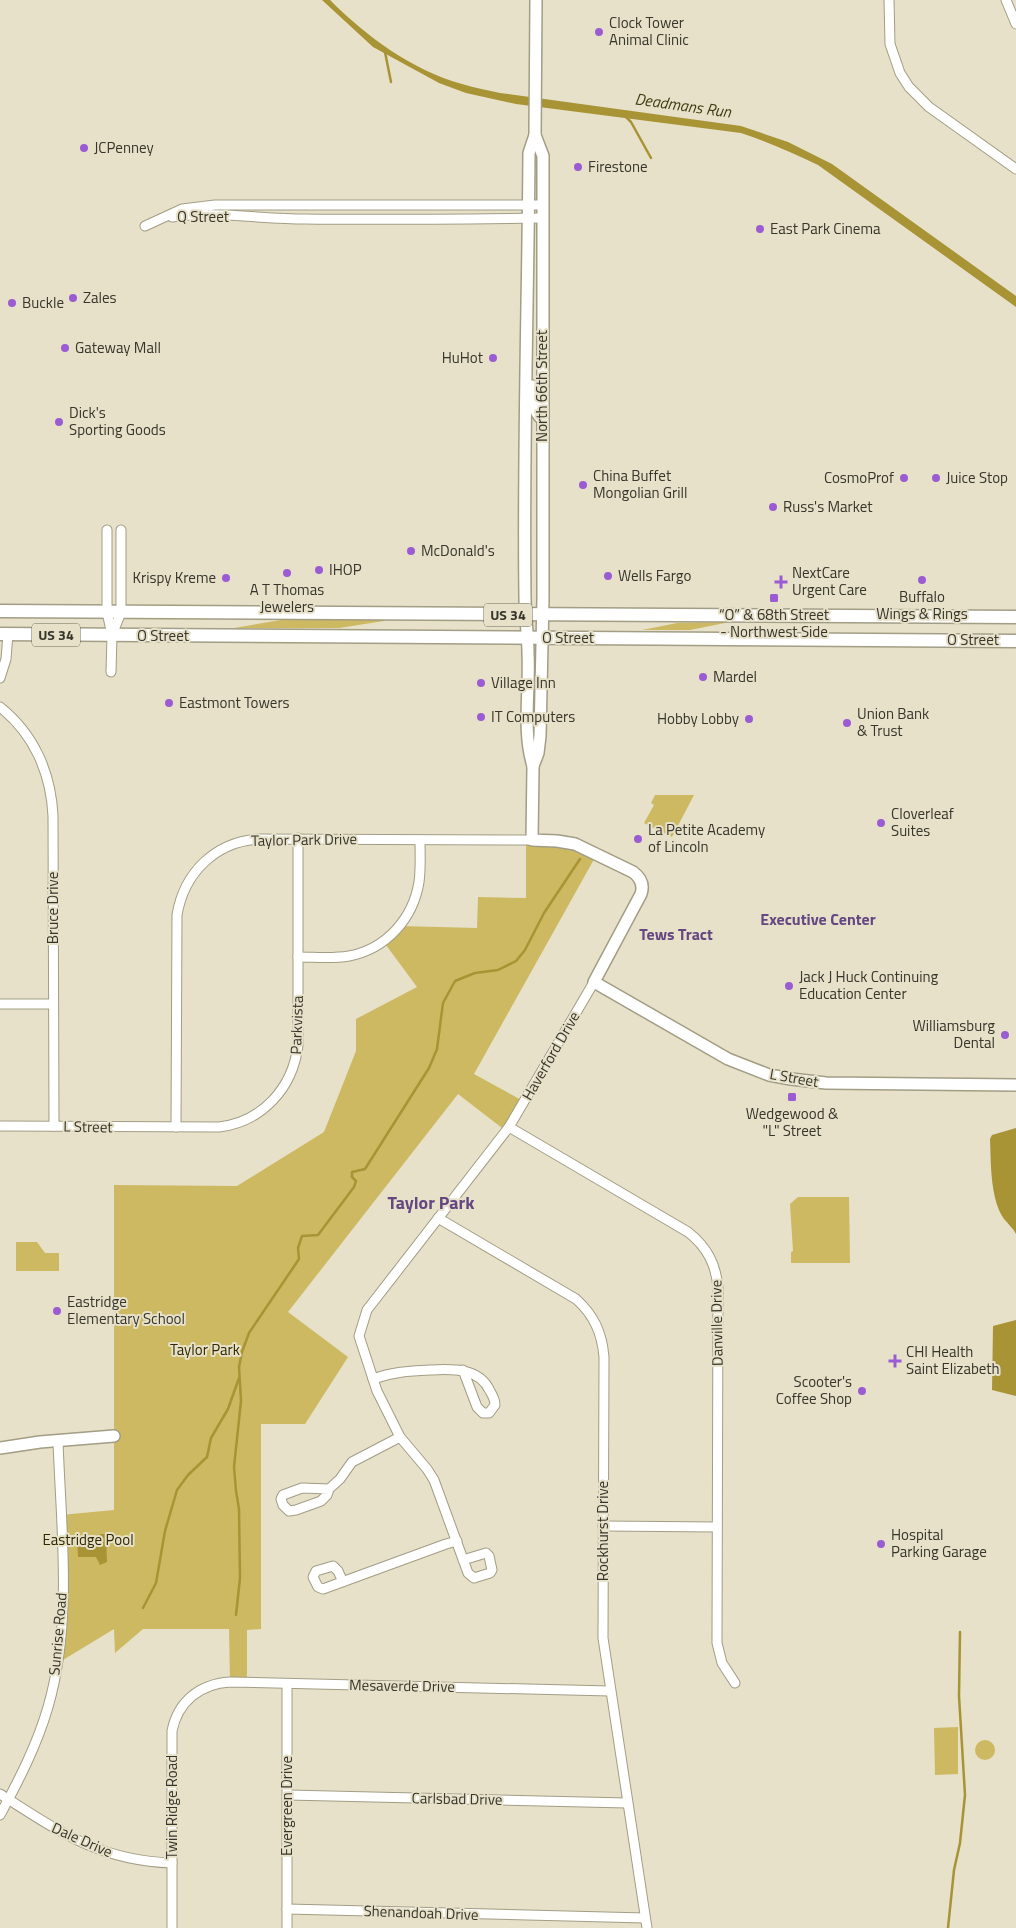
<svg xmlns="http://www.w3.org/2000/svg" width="1016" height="1928" font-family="'Titillium Web',sans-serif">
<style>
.green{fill:#cdb961}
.water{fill:#a89335}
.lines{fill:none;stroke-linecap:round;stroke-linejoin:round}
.stream{stroke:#a89335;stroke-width:2.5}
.street-casing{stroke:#a29d85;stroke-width:11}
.secondary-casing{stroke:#a29d85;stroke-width:14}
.primary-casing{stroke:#a29d85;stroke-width:15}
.street{stroke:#fff;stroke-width:9}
.secondary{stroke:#fff;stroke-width:11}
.primary{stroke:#fff;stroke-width:12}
.poi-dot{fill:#9b5bd2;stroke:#e6e1c8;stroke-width:2}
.labels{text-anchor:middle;stroke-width:4;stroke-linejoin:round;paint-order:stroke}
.shield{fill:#e6e1c8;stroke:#6c695b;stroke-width:1}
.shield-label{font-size:14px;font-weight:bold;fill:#37352c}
.poi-label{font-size:15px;fill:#37352c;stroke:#e6e1c8;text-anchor:start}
.street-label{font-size:15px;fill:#37352c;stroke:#e6e1c8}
.park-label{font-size:15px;fill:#312800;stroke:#e6e1c8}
.water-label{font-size:16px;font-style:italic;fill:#413911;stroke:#e6e1c8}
.neighbourhood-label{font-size:16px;font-weight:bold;fill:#654782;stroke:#e6e1c8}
.quarter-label{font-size:18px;font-weight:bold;fill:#654782;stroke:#e6e1c8}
</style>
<rect width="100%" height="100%" fill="#e6e1c8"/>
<g class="green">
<polygon points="281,620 384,620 384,621 339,628 234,628"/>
<polygon points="730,622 690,630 642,630 677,623"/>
<polygon points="655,795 694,795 672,837 644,823 654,805 651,803"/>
<polygon points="526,840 597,854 474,1074 525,1102 506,1131 458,1094 288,1312 348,1357 305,1424 261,1424 261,1629 247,1630 247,1683 230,1682 229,1629 143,1629 115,1653 114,1629 58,1663 61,1515 114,1510 114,1185 237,1186 324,1132 356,1051 356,1019 417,987 383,941 399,926 477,928 478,897 526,898"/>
<polygon points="798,1197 849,1197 850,1263 791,1263 791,1252 793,1251 790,1204"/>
<polygon points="16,1242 37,1242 45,1253 59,1253 59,1271 16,1271"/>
<polygon points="958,1727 958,1774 935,1775 934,1728"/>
<circle cx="985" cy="1750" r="10"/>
</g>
<g class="water">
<path d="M322 0H330C367 37 412 70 462 84 475 88 488 90 500 93L741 126 788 142 832 164 1016 296V307L818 165C793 153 768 142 741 133L516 104 466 93 439 83 373 47Z"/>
<path d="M1016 1128V1234C1013 1228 1008 1224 1004 1219 990 1199 991 1162 990 1139L992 1135Z"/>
<polygon points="1016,1320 1016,1396 992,1390 993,1326"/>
<polygon points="101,1534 106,1534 107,1562 100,1565 96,1557 78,1557 77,1539 88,1539"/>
</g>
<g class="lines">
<g class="stream">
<polyline points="385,52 391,82"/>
<polyline points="626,117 631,122 651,158"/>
<polyline points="143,1608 156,1583 165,1531 177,1490 188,1475 207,1457 211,1438 228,1409 239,1378"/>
<polyline points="236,1615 240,1578 239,1509 236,1491 234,1467 241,1401 239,1367 242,1352 249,1333 299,1259 298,1248 302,1236 318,1235 354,1187 356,1181 352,1177 352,1172 365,1169 429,1068 437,1049 443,1003 455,981 475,973 498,970 516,961 525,950 544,913 580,859"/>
<polyline points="948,1928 954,1870 960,1843 965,1795 959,1696 960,1632"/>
</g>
<defs>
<g id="street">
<polyline points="889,0 890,44 900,73 909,87 929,107 1016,169"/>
<polyline points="1006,0 1016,24"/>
<path d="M172 217C214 211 262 219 305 219 384 220 463 219 543 218"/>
<polyline points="145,226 182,209 215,205 543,205"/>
<polyline points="107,530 107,612 112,635 111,672"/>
<polyline points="112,635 121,612 121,530"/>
<polyline points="0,678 6,659 8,634"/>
<path d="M0 707C34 734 51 773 53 816L54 1126"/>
<path d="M298 957C315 957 332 959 349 956 386 949 413 919 419 882 421 868 420 854 420 840"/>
<polyline points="0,1004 53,1004"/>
<path d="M0 1126 219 1127C262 1122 293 1088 298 1045V838"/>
<path d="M176 1127 177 915C184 873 215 842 258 839L532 840"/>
<path d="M509 1127 688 1232C707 1247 716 1264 718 1288L717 1643 722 1663 735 1683"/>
<path d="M438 1218 576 1299C594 1315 602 1333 604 1357L603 1638 647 1928"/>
<path d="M373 1379C392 1372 409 1371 430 1370 452 1369 479 1367 490 1391 493 1396 495 1400 495 1405L489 1413H483L477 1407 463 1370"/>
<polyline points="329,1489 302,1488 283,1495 281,1499 283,1505 289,1511 296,1510 321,1501 327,1495 329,1489 340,1479 352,1462 400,1437"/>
<polyline points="603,1526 717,1527"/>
<polyline points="463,1560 486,1553 489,1556 492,1570 490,1573 474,1578 468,1573 434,1480 427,1469 400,1437 377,1391 359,1336 367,1310 509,1127 594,982"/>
<polyline points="343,1582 338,1571 333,1566 316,1571 313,1577 318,1587 323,1589 446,1544 457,1541"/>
<polyline points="287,1684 287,1928"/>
<path d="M0 1794C58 1831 100 1861 172 1863"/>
<polyline points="288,1795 627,1803"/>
<path d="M0 1815C19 1780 37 1745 48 1707 73 1621 61 1529 58 1441"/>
<polyline points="287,1909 645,1918"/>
<path d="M172 1928V1731C178 1701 200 1684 230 1682L610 1691"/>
</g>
<g id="secondary">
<path d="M536 0 535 135 543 156V598L540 736 538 753 533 766 532 840 557 841 575 844 633 872C641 878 644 885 641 894L594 982 728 1059 769 1075 791 1079 826 1083 1016 1085"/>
<path d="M532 386C533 399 532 410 542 419"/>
<path d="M533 766C522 731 530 691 528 653 528 635 525 616 525 597 523 449 528 301 529 153L535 135"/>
<polyline points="0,1448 40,1442 114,1436"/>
</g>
<g id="primary">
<polyline points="0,611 1016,617"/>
<polyline points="0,634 1016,641"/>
</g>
</defs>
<use href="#street" class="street-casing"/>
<use href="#secondary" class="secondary-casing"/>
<use href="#primary" class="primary-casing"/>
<use href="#street" class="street"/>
<use href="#secondary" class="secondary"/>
<use href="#primary" class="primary"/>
</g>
<g class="poi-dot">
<circle cx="599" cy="32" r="5"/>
<circle cx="84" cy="148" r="5"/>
<circle cx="578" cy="167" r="5"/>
<circle cx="760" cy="229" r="5"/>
<circle cx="73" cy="298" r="5"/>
<circle cx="12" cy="303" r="5"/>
<circle cx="65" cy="348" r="5"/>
<circle cx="493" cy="358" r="5"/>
<circle cx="59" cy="422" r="5"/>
<circle cx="904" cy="478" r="5"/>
<circle cx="936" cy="478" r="5"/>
<circle cx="583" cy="485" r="5"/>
<circle cx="773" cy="507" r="5"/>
<circle cx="411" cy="551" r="5"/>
<circle cx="319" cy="570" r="5"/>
<circle cx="287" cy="573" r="5"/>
<circle cx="608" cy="576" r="5"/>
<circle cx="226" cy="578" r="5"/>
<circle cx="922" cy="580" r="5"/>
<path d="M778.5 574.5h5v5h5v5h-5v5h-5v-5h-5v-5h5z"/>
<rect x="769" y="593" width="10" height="10" rx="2.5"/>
<circle cx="703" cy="677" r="5"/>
<circle cx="481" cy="683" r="5"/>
<circle cx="169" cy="703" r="5"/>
<circle cx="481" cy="717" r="5"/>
<circle cx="749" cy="719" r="5"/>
<circle cx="847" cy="723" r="5"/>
<circle cx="881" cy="823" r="5"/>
<circle cx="638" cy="839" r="5"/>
<circle cx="789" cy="986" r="5"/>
<circle cx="1005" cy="1035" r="5"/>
<rect x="787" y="1092" width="10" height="10" rx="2.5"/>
<circle cx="57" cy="1311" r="5"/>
<path d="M892.5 1353.5h5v5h5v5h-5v5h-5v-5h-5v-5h5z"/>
<circle cx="862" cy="1391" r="5"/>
<circle cx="881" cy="1544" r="5"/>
</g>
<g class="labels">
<g class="shield">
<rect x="484" y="603.5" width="48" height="23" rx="4"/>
<rect x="32" y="623.5" width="48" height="23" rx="4"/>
</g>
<g class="shield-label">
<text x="508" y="620">US 34</text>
<text x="56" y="640">US 34</text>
</g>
<g class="poi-label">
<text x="609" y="28">Clock Tower<tspan x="609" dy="17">Animal Clinic</tspan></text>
<text x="94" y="153">JCPenney</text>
<text x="588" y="172">Firestone</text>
<text x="770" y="234">East Park Cinema</text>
<text x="83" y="303">Zales</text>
<text x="22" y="308">Buckle</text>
<text x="75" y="353">Gateway Mall</text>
<text x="483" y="363" text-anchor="end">HuHot</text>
<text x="69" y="418">Dick's<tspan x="69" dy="17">Sporting Goods</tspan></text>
<text x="593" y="481">China Buffet<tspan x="593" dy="17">Mongolian Grill</tspan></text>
<text x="894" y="483" text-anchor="end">CosmoProf</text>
<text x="946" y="483">Juice Stop</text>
<text x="783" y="512">Russ's Market</text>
<text x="421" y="556">McDonald's</text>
<text x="329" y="575">IHOP</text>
<text x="792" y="578">NextCare<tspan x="792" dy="17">Urgent Care</tspan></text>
<text x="618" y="581">Wells Fargo</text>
<text x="216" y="583" text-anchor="end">Krispy Kreme</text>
<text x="287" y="595" text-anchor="middle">A T Thomas<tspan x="287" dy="17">Jewelers</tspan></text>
<text x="922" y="602" text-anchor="middle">Buffalo<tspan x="922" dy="17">Wings &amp; Rings</tspan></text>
<text x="774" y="620" text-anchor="middle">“O” &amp; 68th Street<tspan x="774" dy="17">- Northwest Side</tspan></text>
<text x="713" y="682">Mardel</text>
<text x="491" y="688">Village Inn</text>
<text x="179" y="708">Eastmont Towers</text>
<text x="857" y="719">Union Bank<tspan x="857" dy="17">&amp; Trust</tspan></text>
<text x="491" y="722">IT Computers</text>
<text x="739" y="724" text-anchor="end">Hobby Lobby</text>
<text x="891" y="819">Cloverleaf<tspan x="891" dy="17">Suites</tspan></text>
<text x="648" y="835">La Petite Academy<tspan x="648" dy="17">of Lincoln</tspan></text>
<text x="799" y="982">Jack J Huck Continuing<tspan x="799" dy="17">Education Center</tspan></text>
<text x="995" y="1031" text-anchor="end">Williamsburg<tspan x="995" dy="17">Dental</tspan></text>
<text x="792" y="1119" text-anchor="middle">Wedgewood &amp;<tspan x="792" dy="17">"L" Street</tspan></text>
<text x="67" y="1307">Eastridge<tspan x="67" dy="17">Elementary School</tspan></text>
<text x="906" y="1357">CHI Health<tspan x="906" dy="17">Saint Elizabeth</tspan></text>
<text x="852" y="1387" text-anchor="end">Scooter's<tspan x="852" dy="17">Coffee Shop</tspan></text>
<text x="891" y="1540">Hospital<tspan x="891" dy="17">Parking Garage</tspan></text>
</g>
<g class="street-label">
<text x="203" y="222">Q Street</text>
<text transform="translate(542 386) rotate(-90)" y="5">North 66th Street</text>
<text x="163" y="641">O Street</text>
<text x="568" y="643">O Street</text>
<text x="973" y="645">O Street</text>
<text transform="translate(304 840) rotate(-1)" y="5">Taylor Park Drive</text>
<text transform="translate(53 908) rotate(-90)" y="5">Bruce Drive</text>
<text transform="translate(297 1025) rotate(-88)" y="5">Parkvista</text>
<text transform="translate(551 1056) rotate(-60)" y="5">Haverford Drive</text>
<text transform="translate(794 1078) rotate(10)" y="5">L Street</text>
<text transform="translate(88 1127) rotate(1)" y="5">L Street</text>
<text transform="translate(717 1323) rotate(-91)" y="5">Danville Drive</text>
<text transform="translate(603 1531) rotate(-90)" y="5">Rockhurst Drive</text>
<text transform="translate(58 1634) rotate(-85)" y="5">Sunrise Road</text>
<text transform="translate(402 1686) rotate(1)" y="5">Mesaverde Drive</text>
<text transform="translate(457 1799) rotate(1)" y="5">Carlsbad Drive</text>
<text transform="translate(287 1806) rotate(-90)" y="5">Evergreen Drive</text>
<text transform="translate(172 1807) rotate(-90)" y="5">Twin Ridge Road</text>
<text transform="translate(82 1840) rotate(24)" y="5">Dale Drive</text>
<text transform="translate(421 1913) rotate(2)" y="5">Shenandoah Drive</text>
</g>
<g class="park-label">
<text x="205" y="1355">Taylor Park</text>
<text x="88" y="1545">Eastridge Pool</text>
</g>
<g class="water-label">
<text transform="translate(683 105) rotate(8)" y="6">Deadmans Run</text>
</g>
<g class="neighbourhood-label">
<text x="818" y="925">Executive Center</text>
<text x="676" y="940">Tews Tract</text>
</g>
<g class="quarter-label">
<text x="431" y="1209">Taylor Park</text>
</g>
</g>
</svg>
